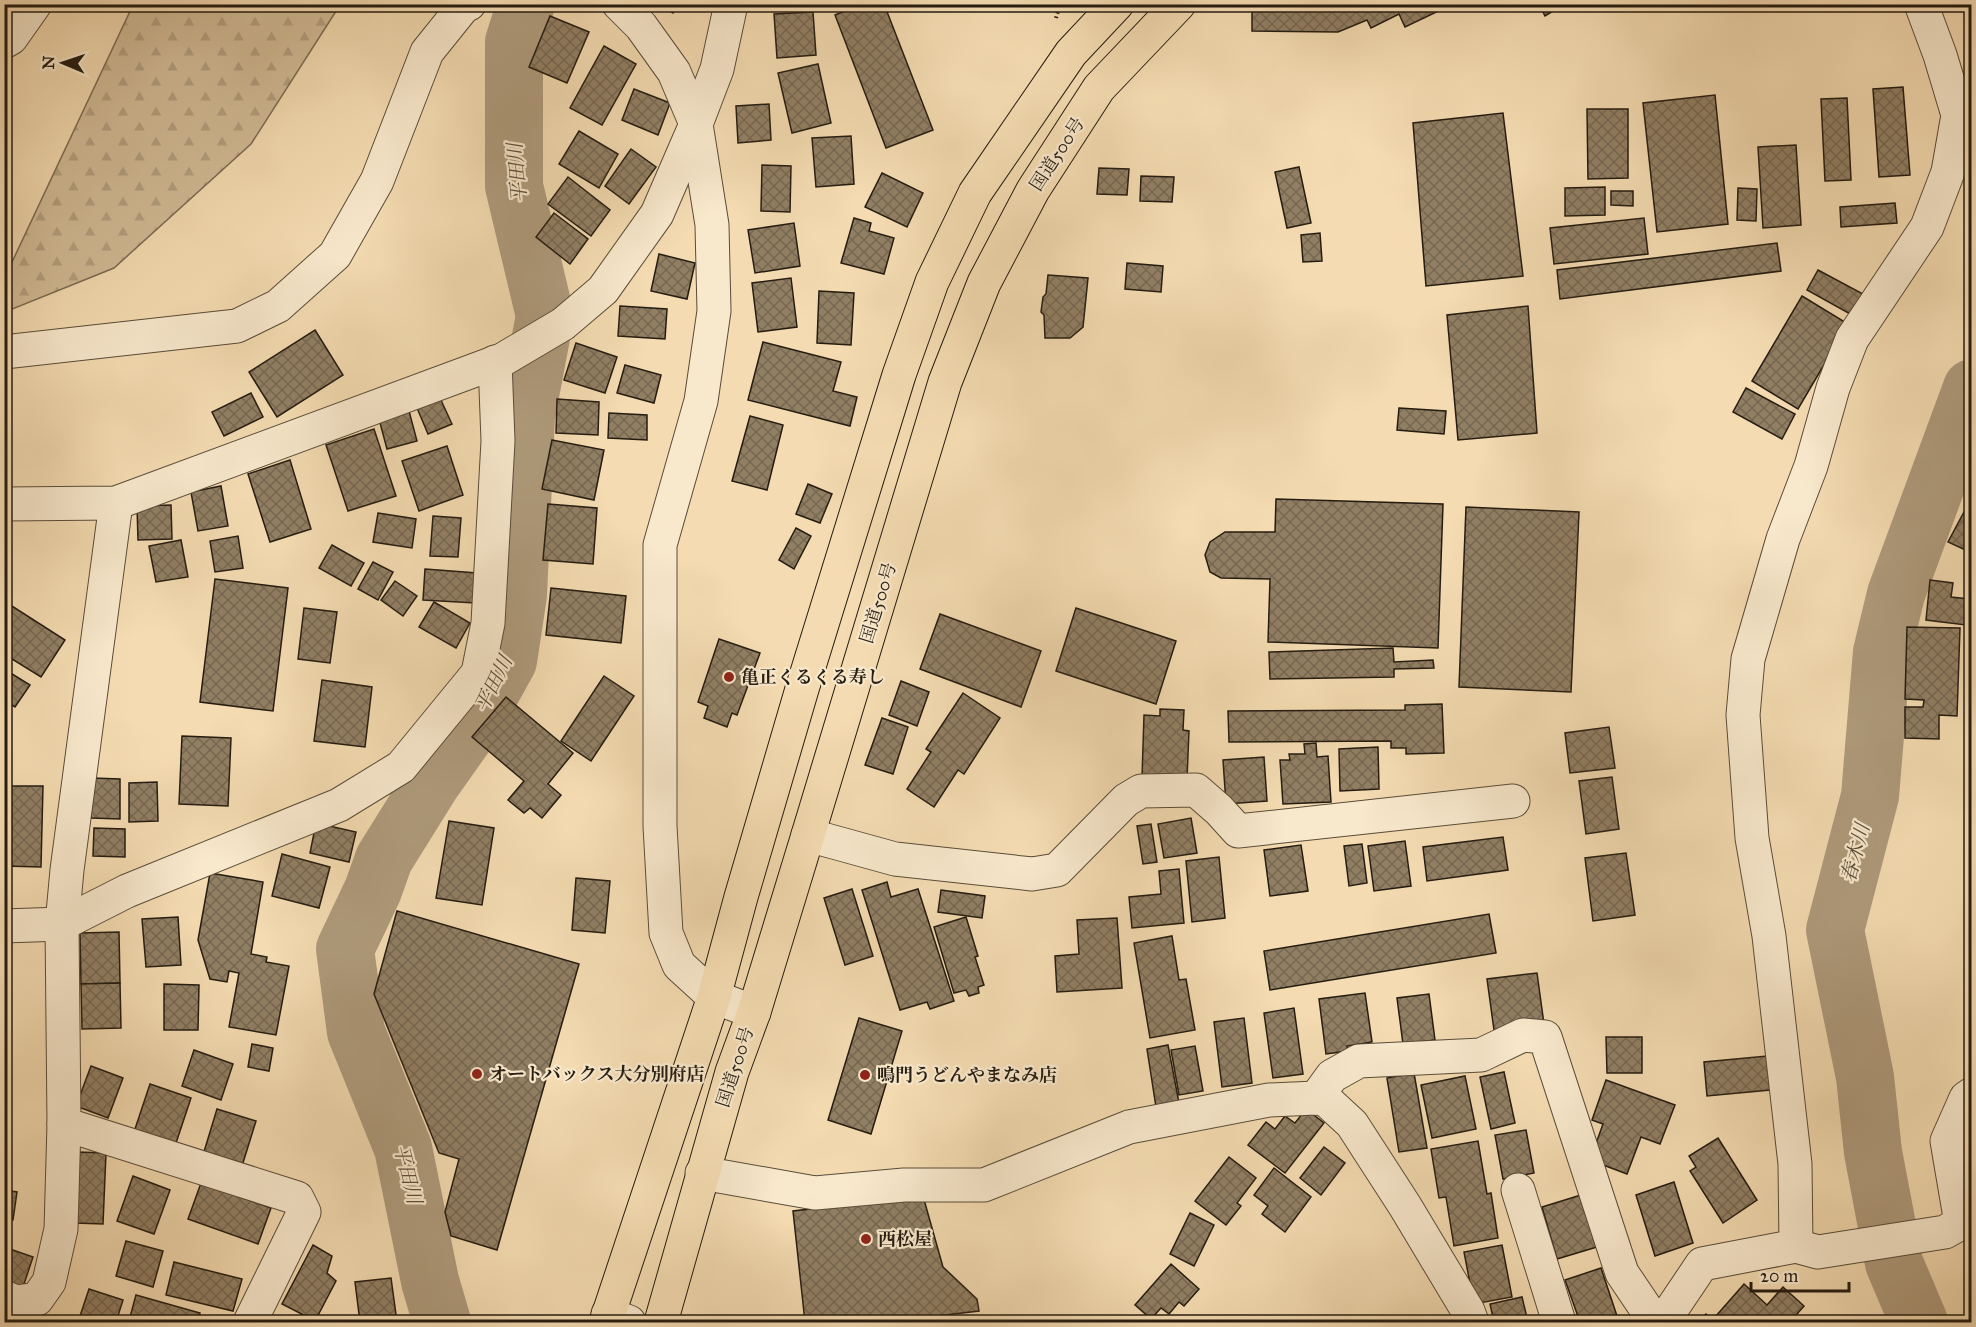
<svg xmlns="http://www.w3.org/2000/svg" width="1976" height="1327" font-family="'IM FELL Great Primer','Noto Serif JP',serif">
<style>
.forest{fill:url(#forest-firs);stroke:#7b6c54;stroke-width:1.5}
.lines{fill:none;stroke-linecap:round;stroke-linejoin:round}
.river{stroke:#ae9a7b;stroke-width:58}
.building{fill:url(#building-cross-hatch);stroke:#251c11;stroke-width:1.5}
.minor-casing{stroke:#594c39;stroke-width:35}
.highway-casing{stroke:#251c11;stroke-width:35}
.path{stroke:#251c11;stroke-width:4;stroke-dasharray:1.5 3;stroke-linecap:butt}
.minor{stroke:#f8e8cc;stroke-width:33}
.highway{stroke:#f4dbb1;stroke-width:33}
.poi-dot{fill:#8f2418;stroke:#f8e8cc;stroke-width:2}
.labels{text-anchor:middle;stroke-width:4.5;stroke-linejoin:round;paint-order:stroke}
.street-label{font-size:18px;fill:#251c11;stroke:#f8e8cc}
.poi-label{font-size:18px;font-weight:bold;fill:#251c11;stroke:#f8e8cc;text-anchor:start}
.water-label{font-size:20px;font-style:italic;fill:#5c4e3b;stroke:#f8e8cc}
</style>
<defs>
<pattern id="forest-firs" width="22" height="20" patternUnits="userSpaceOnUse" patternTransform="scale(1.5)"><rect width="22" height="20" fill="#d1bb96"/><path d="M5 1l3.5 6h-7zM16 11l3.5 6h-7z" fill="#b3a080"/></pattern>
<pattern id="building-cross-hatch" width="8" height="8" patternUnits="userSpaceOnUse" patternTransform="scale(1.5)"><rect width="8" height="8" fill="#917f64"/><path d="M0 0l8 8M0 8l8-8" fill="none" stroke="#766751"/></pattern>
</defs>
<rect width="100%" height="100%" fill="#f4dbb1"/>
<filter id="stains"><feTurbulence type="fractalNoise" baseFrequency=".00333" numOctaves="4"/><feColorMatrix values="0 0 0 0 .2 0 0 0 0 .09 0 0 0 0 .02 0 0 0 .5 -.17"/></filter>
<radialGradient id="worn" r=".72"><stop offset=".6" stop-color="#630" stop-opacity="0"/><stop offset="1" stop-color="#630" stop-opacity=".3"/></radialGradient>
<polygon class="forest" points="133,5 340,5 251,144 114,268 5,312 5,277"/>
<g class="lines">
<g class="river">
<polyline points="442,1322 430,1281 403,1148 356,1032 345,949 373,890 384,859 432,782 473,724 508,661 518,595 526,416 545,316 514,186 514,42 526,4"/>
<polyline points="1919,1322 1894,1263 1873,1152 1865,1077 1835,930 1870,796 1882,652 1896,594 1972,388"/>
</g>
</g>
<g class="building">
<polygon points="658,4 678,4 673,13"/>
<polygon points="862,4 884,4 933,130 886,148 835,15"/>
<polygon points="1255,4 1336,4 1340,10 1359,4 1453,4 1405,27 1399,14 1371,28 1367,20 1338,32 1252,31 1252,7"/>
<polygon points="1539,4 1565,4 1545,16"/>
<polygon points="813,12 816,55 777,58 774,14"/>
<polygon points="550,16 589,32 567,83 529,67"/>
<polygon points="604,46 636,64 602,125 570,108"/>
<polygon points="818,64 831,123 792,133 778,73"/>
<polygon points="1903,87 1910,175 1879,177 1873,89"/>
<polygon points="634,89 670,103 658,135 622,120"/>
<polygon points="1715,95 1728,224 1657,232 1643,103"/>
<polygon points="1847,98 1851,180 1825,181 1821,99"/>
<polygon points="769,104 771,140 738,143 736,106"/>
<polygon points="1587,109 1628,109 1628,178 1588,179"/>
<polygon points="1503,113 1523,276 1426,286 1413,123"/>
<polygon points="579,131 618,154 599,188 559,164"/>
<polygon points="851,136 854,184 816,187 812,138"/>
<polygon points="1796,145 1801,225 1763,228 1758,147"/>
<polygon points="631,149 656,167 629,204 605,186"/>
<polygon points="762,165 791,166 790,212 761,211"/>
<polygon points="1299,167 1311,223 1287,228 1275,172"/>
<polygon points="1099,168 1129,169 1127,195 1097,194"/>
<polygon points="882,173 923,193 907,227 865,207"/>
<polygon points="1141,176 1174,177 1172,202 1140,201"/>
<polygon points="568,177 610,210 591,236 548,204"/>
<polygon points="1605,187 1605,215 1565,216 1565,188"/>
<polygon points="1738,188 1757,189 1756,221 1737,220"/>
<polygon points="1611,191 1633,191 1633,206 1611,205"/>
<polygon points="1895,203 1897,223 1841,227 1840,207"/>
<polygon points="554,213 588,239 570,264 536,237"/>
<polygon points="854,218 871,223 869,231 894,238 884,274 841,263"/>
<polygon points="1644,218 1648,254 1554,264 1550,228"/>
<polygon points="794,223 800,266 755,273 748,230"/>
<polygon points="1320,233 1322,261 1303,262 1301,235"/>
<polygon points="1777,243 1781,271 1560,299 1557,270"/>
<polygon points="659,254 695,263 687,299 651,291"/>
<polygon points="1127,263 1163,266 1161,292 1125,289"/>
<polygon points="1818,270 1863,294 1852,315 1807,290"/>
<polygon points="1048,275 1088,278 1083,327 1070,338 1045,338 1044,315 1041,312 1043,297 1046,294"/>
<polygon points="791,278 797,327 758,332 752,283"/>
<polygon points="819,291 854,293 851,345 817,343"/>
<polygon points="1802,296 1848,324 1798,409 1752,381"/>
<polygon points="620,306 667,309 665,339 618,336"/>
<polygon points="1528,306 1537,433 1458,440 1447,315"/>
<polygon points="315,330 343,375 277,417 249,372"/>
<polygon points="763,342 841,362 833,391 857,397 850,426 748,400"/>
<polygon points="576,343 617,357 605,393 564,380"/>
<polygon points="625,365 661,375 654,403 617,393"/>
<polygon points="1746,388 1795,414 1782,439 1733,412"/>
<polygon points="251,393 263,417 224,436 212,412"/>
<polygon points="440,398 452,424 428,434 417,408"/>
<polygon points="557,399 599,402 598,435 556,433"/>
<polygon points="1399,408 1446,411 1444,434 1397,430"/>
<polygon points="409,411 417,441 387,449 379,419"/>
<polygon points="609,413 647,415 647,440 608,438"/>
<polygon points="750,416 783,425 767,490 732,481"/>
<polygon points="374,429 396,496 348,511 326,445"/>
<polygon points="552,440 604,450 594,500 542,489"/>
<polygon points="447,446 463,495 419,511 402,461"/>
<polygon points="290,460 311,529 270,542 248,474"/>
<polygon points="808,484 832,494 820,523 796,514"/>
<polygon points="221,486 228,526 198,531 191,492"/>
<polygon points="1972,497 1972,553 1948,542"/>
<polygon points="1276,499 1443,504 1438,648 1268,642 1270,579 1221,578 1210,572 1205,555 1210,542 1225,532 1275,532"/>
<polygon points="548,504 597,508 593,564 543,560"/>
<polygon points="171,505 172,539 138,540 137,506"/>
<polygon points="1466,507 1579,512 1571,692 1459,687"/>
<polygon points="378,513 416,519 412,548 373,542"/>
<polygon points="433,516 461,518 458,557 430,556"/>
<polygon points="796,528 811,536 794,569 779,560"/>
<polygon points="238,536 243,568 215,572 210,541"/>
<polygon points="181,540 188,577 156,582 149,546"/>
<polygon points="332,545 364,563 351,586 319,568"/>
<polygon points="373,562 393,572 378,600 358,589"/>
<polygon points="425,569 477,573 475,603 423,600"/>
<polygon points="215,579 288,588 273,711 200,702"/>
<polygon points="1930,580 1953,583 1951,597 1969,599 1966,625 1926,620"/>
<polygon points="395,581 417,596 403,616 381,600"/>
<polygon points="551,588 626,596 621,643 546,635"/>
<polygon points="4,601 65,640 41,677 4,654"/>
<polygon points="434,602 470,623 456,648 419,627"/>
<polygon points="304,608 337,612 330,663 298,659"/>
<polygon points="1076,608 1176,641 1156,704 1056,671"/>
<polygon points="940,614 1041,651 1021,707 920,669"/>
<polygon points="1907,627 1960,628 1957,716 1939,715 1939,739 1905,738 1905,707 1923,707 1924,700 1905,699"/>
<polygon points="719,639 760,653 737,715 732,713 727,727 704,718 708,706 698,702"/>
<polygon points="1393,648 1394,662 1433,660 1434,668 1394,669 1394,677 1270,679 1269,652"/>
<polygon points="4,669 30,685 15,707 4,700"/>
<polygon points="604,676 634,696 591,761 561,741"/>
<polygon points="322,680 372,687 365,747 314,741"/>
<polygon points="901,681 929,692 917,726 889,715"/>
<polygon points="963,693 1000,718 964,774 958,770 934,807 907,789 931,752 926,749"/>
<polygon points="506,697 573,753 548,784 561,795 542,818 530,808 524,813 508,800 524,781 472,737"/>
<polygon points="1442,704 1444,753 1406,754 1406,748 1391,748 1391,741 1229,742 1228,711 1405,710 1405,705"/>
<polygon points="1160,709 1184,710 1183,730 1189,731 1187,779 1142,777 1144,715 1160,716"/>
<polygon points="882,718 908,727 893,774 865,765"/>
<polygon points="1609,727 1615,768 1570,773 1565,733"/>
<polygon points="182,736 231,738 228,806 179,804"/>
<polygon points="1316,743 1317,757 1328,756 1331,802 1283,804 1280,760 1290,760 1289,754 1305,754 1304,744"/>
<polygon points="1378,747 1379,789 1340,791 1339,749"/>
<polygon points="1264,757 1267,801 1226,804 1223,760"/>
<polygon points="1612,777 1619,829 1586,834 1579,781"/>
<polygon points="92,778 120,779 120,819 91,818"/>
<polygon points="157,782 158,821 129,822 129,783"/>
<polygon points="4,786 43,786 41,867 4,866"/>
<polygon points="1191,818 1197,853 1164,858 1158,824"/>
<polygon points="449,821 494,828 482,905 436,898"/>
<polygon points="316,823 356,832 349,862 310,853"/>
<polygon points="1151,824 1157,862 1143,864 1137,826"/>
<polygon points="94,828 125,829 125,857 93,856"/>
<polygon points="1503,837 1508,870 1427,881 1423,847"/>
<polygon points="1405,841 1411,886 1374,891 1368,846"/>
<polygon points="1362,844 1367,883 1349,886 1344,846"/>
<polygon points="1301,845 1308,891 1270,896 1264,850"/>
<polygon points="1626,853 1635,915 1593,921 1585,858"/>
<polygon points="282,854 330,867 319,908 272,896"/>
<polygon points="1219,857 1225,918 1192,922 1186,861"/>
<polygon points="1179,869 1184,923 1132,928 1129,897 1161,894 1159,871"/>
<polygon points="210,873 263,882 251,954 267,957 266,962 289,966 276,1035 229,1027 239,973 229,971 227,982 210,979 198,940"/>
<polygon points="576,878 610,881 605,933 572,930"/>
<polygon points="887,882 891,897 918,889 954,1001 930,1009 927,1002 900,1010 862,890"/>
<polygon points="852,889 873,956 845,965 824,898"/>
<polygon points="941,890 985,896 982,918 938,912"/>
<polygon points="397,911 579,964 497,1250 451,1236 445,1212 459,1159 439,1153 374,994"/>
<polygon points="1489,914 1496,953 1270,990 1264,951"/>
<polygon points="178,917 181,965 146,967 142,919"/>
<polygon points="966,917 978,956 975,957 984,985 978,987 979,993 969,996 966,990 954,993 934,927"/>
<polygon points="1117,918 1122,988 1057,992 1055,956 1079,954 1077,920"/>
<polygon points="119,932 120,983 81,984 80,933"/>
<polygon points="1172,936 1179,980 1186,979 1195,1030 1150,1038 1134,943"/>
<polygon points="1537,973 1544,1024 1494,1030 1487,979"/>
<polygon points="120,983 121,1028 82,1029 81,984"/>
<polygon points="164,984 199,985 198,1030 164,1030"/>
<polygon points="1365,993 1372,1042 1347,1046 1348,1051 1326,1054 1319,999"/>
<polygon points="1429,994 1435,1040 1403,1044 1397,998"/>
<polygon points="1294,1008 1303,1074 1273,1078 1264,1013"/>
<polygon points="859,1018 902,1031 871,1134 828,1120"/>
<polygon points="1244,1018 1252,1083 1222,1087 1214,1022"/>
<polygon points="1606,1037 1642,1037 1642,1073 1607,1073"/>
<polygon points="252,1044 273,1048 269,1071 248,1067"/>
<polygon points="1168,1045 1179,1103 1156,1107 1147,1049"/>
<polygon points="1195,1046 1203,1091 1179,1095 1171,1050"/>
<polygon points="194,1050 233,1064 221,1100 182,1086"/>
<polygon points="1767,1056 1770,1090 1707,1096 1704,1062"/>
<polygon points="91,1066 123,1078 108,1118 76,1106"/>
<polygon points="1504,1072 1515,1123 1491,1129 1480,1077"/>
<polygon points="1414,1073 1427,1148 1399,1152 1387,1078"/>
<polygon points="1465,1076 1476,1129 1432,1138 1421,1085"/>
<polygon points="1606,1080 1675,1105 1660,1144 1641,1137 1627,1174 1590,1160 1603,1124 1592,1120"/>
<polygon points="150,1084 191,1098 174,1149 133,1135"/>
<polygon points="217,1109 256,1121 242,1166 203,1155"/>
<polygon points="1306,1109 1324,1123 1285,1173 1248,1145 1266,1122 1275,1129 1285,1116 1295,1123"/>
<polygon points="1526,1130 1534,1173 1503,1179 1495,1135"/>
<polygon points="1718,1138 1757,1200 1723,1223 1690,1171 1696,1167 1689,1156"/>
<polygon points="1478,1141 1487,1194 1491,1193 1498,1238 1454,1246 1446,1197 1439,1198 1431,1149"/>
<polygon points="1324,1147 1345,1163 1321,1195 1300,1178"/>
<polygon points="78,1152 106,1153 103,1224 75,1223"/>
<polygon points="1229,1157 1256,1178 1237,1203 1241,1206 1226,1225 1195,1201"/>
<polygon points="1274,1168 1311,1197 1285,1232 1262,1214 1268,1206 1254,1195"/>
<polygon points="133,1176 170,1190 154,1234 117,1221"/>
<polygon points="1674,1182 1693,1243 1655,1256 1636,1195"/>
<polygon points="201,1183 271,1208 258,1244 188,1219"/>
<polygon points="4,1190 17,1192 13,1220 4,1219"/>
<polygon points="1581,1195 1597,1247 1557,1259 1542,1207"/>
<polygon points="923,1196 943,1267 977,1299 979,1311 886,1322 805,1322 793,1211"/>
<polygon points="1190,1213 1214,1225 1194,1266 1170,1254"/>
<polygon points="126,1241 163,1251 153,1287 116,1276"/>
<polygon points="313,1245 332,1256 327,1273 336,1281 315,1321 282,1304"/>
<polygon points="1502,1245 1512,1297 1474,1304 1464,1252"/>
<polygon points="4,1247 33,1257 23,1287 4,1281"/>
<polygon points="174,1262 242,1279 233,1311 166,1295"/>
<polygon points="1171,1264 1199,1289 1184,1306 1179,1302 1169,1314 1161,1308 1151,1319 1135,1305"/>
<polygon points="1601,1268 1617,1316 1596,1322 1580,1322 1565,1280"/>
<polygon points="391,1278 397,1322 360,1322 355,1282"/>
<polygon points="1744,1284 1767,1305 1783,1287 1804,1306 1790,1322 1723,1322 1716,1316"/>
<polygon points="89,1289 123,1300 116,1322 78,1322"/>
<polygon points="136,1295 200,1313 198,1322 148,1322 130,1317"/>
<polygon points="1522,1297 1528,1322 1494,1322 1490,1304"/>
<polygon points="1706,1314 1714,1322 1698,1322"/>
</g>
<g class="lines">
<defs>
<g id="minor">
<polyline points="619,4 641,26 674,72 696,124 712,225 714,311 701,401 660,545 660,826 666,933 679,965 714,997 754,1012"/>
<polyline points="4,42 11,38 35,4"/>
<polyline points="4,352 237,326 278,306 335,255 377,181 427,52 464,6 469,4"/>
<polyline points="4,504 116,503 502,360 563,324 603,290 657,214 696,124 717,69 731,4"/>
<polyline points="808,835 895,859 1032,874 1057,870 1126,800 1141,791 1196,790 1219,810 1238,831 1513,801"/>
<polyline points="4,926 62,924 127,891 339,805 401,767 478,673 488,623 498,441 495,362"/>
<polyline points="1316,1098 1332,1076 1359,1061 1481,1055 1523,1035 1545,1037 1622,1273 1655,1322"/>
<polyline points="64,1124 297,1198 304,1212 250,1322"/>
<polyline points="702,1173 815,1193 904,1185 984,1185 1129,1127 1269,1100 1316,1098 1325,1099 1352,1124 1405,1206 1468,1311 1472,1322"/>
<polyline points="1518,1190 1559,1322"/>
<polyline points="1796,1246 1795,1164 1769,936 1752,838 1743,715 1748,659 1783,539 1811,466 1833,388 1852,339 1927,227 1948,172 1958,115 1940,55 1921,4"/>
<polyline points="4,1297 16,1302 37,1299 49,1282 61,1229 64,1124 62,924 67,870 116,503"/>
<polyline points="608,1314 629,1322"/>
<polyline points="1663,1322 1702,1264 1796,1246 1818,1252 1945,1232 1961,1223 1947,1141 1966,1098 1972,1094"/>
</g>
<g id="highway">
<polyline points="606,1322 714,997 741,897 802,689 899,375 932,282 975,193 1071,53 1117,4"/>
<polyline points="661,1322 732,1072 754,1012 808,835 945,382 984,283 1033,190 1099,88 1179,4"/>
</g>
</defs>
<use href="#minor" class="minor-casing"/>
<use href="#highway" class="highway-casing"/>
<polyline class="path" points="1056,18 1060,4"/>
<use href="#minor" class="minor"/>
<use href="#highway" class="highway"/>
</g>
<g class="poi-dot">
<circle cx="729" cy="677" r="6"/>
<circle cx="477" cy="1074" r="6"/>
<circle cx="865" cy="1075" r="6"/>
<circle cx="866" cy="1239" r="6"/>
</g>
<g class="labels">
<g class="street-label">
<text transform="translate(1057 154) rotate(-57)" y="6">国道500号</text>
<text transform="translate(878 603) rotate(-73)" y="6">国道500号</text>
<text transform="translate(735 1067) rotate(-72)" y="6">国道500号</text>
</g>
<g class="poi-label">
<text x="741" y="683">亀正くるくる寿し</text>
<text x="489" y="1080">オートバックス大分別府店</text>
<text x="877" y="1081">鳴門うどんやまなみ店</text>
<text x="878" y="1245">西松屋</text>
</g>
<g class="water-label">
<text transform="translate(517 173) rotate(-95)" y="7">平田川</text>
<text transform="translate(493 684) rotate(-64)" y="7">平田川</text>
<text transform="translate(1855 853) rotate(-75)" y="7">春木川</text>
<text transform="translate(408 1174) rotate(76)" y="7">平田川</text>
</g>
</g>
<rect width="1976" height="1327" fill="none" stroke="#f4dbb1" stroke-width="24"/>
<rect x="6" y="6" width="1964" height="1315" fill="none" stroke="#251c11" stroke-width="3"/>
<rect x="12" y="12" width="1952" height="1303" fill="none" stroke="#251c11" stroke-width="1.5"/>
<g transform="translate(63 63) rotate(272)" stroke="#f8e8cc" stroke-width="4.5" paint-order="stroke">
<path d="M0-4.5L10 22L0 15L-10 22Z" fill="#251c11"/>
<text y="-9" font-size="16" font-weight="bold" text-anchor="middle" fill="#251c11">N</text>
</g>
<path d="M1751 1282v9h98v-9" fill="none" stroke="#251c11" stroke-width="3"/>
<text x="1760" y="1282" font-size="18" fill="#251c11" stroke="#f8e8cc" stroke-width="4.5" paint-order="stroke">20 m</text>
<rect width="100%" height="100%" filter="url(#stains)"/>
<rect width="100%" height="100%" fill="url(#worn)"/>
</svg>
